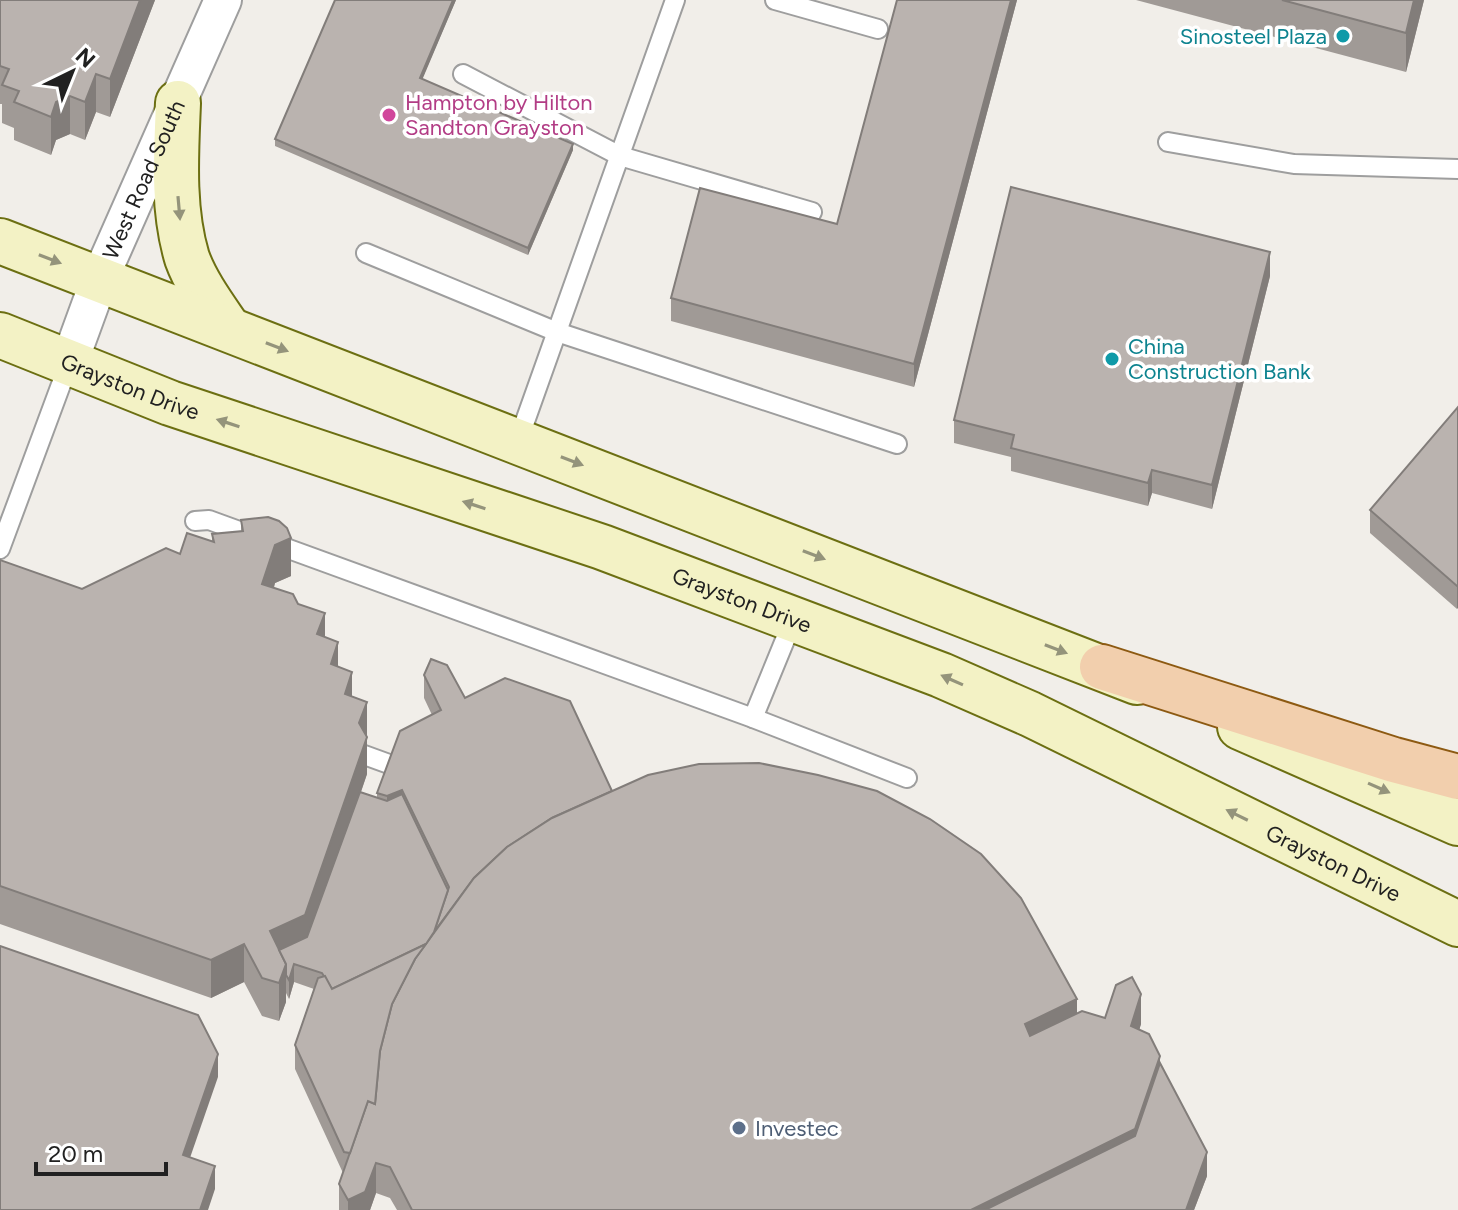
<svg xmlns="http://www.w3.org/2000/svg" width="1458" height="1210" font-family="Figtree,sans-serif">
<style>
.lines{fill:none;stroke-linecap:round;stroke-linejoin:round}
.lane-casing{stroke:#9e9e9e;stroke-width:22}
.street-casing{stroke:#9e9e9e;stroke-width:40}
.secondary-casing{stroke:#6c6f12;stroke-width:48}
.primary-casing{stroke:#8d5a12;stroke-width:48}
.lane{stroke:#fff;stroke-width:18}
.street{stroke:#fff;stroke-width:36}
.secondary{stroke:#f3f2c5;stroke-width:44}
.primary{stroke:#f2cfad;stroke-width:44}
.wall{fill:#a09a96}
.shaded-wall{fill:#827d7a}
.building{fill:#bab3af;stroke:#827d7a;stroke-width:2}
.oneway{fill:#94947b}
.culture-dot{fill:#0f9aa8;stroke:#fff;stroke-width:3}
.hotel-dot{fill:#d1479c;stroke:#fff;stroke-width:3}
.service-dot{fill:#5c6f8a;stroke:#fff;stroke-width:3}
.labels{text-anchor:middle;stroke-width:7;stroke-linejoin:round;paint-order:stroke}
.culture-label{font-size:22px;fill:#0d838f;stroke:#fff;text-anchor:end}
.hotel-label{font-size:22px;fill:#b23c85;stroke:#fff;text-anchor:start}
.street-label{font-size:22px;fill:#212121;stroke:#fff}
.service-label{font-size:22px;fill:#4e5e75;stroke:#fff;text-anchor:start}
</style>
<rect width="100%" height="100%" fill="#f1eee9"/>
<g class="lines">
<defs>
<g id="lane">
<polyline points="775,0 878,29"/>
<polyline points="463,74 620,156 812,212"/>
<polyline points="1168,142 1294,164 1458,169"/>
<polyline points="366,253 557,332 897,444"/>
<polyline points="518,441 675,0"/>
<polyline points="195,521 209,520 753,718 907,778"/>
<polyline points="0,549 69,363"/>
<polyline points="753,718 794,618"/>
<polyline points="345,748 411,772"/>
</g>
<g id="street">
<path id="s1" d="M69 363 100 278 223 0"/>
</g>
<g id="secondary">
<path d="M178 103C176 153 172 208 187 258 196 283 213 306 228 328"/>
<polyline points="0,241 1137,682"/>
<path id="s2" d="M0 335 170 403 602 547 941 675 1030 714 1458 924"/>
<polyline points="1240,727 1458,823"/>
</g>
<polyline id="primary" points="1102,667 1394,760 1458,777"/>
</defs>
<use href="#lane" class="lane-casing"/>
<use href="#street" class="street-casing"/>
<use href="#secondary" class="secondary-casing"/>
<use href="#primary" class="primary-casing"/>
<use href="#lane" class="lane"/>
<use href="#street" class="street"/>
<use href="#secondary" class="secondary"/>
<use href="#primary" class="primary"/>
</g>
<g class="wall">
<polygon points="0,0 155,0 110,117 96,112 85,140 70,134 56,140 51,155 14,140 14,128 2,123 2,104 0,104"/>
<polygon points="335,0 456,0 422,79 573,150 528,255 275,146 275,139"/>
<polygon points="897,0 1017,0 914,387 671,321 671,298 837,224"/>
<polygon points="1136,0 1424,0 1406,72"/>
<polygon points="1270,276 1212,509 1152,493 1148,506 1011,471 1011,457 954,443 954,420"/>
<polygon points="1458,407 1457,609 1370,533 1370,510"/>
<polygon points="241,520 291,576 275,583 274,588 298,604 325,637 352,696 367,702 367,774 361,792 377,798 377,793 432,715 424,698 424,675 465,698 612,791 1077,1013 1141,1024 1139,1030 1160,1063 1207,1176 1194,1210 397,1210 390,1198 376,1193 370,1210 339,1210 339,1184 343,1173 295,1069 295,1045 314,989 294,982 289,999 286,993 286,1002 279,1021 262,1016 244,982 211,998 0,924 0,560 82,589 212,542 212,534 241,531"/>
</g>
<g class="shaded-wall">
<polygon points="140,0 155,0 110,117 110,79"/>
<polygon points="453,0 456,0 420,85 420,78"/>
<polygon points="1011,0 1017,0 914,387 914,364"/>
<polygon points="1414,0 1424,0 1406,72 1406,33"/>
<polygon points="96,74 96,112 85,140 85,102"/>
<polygon points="70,96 70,134 56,140 51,155 51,117 56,102"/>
<polygon points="573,144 573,150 528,255 528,248"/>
<polygon points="1270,252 1270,276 1212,509 1212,485"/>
<polygon points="1152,470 1152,493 1148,506 1148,483"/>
<polygon points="291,538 291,576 275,583 262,622 262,584 275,545"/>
<polygon points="1458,585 1458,608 1457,609 1457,586"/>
<polygon points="325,613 325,651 317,634"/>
<polygon points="338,642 338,680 331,664"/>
<polygon points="352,672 352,710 345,694"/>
<polygon points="367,702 367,774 305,953 281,964 270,931 359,723"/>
<polygon points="402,790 402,813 387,820 387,796"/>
<polygon points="244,944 244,982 211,998 211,960"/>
<polygon points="286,964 286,1002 279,1021 279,983"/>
<polygon points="294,964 294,982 289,999 289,980"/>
<polygon points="1141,994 1141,1024 1131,1057 1131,1026"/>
<polygon points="1077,999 1077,1029 1025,1054 1025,1024"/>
<polygon points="218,1054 218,1077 183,1178 183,1155"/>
<polygon points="1160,1056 1160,1086 1135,1159 1032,1210 971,1210"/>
<polygon points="1207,1152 1207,1176 1194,1210 1186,1210"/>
<polygon points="376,1163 376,1193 370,1210 348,1210 348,1200"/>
<polygon points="215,1166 215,1189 208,1210 200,1210"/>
</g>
<g class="building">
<polygon points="0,0 140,0 110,79 96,74 85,102 70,96 56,102 51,117 14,102 19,91 2,85 9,69 0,66"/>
<polygon points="335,0 453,0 420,78 573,144 528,248 275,139"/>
<polygon points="897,0 1011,0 914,364 671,298 700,188 837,224"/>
<polygon points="1282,0 1414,0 1406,33"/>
<polygon points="1011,187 1270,252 1212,485 1152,470 1148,483 1011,448 1014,435 954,420"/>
<polygon points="1458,407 1458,585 1457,586 1370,510"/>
<polygon points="268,517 279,521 287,528 291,538 275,545 262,584 293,594 298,604 325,613 317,634 338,642 331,664 352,672 345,694 367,702 359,723 367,737 305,915 270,931 286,964 279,983 262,978 244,944 211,960 0,886 0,560 82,589 166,548 180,554 187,533 214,542 212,534 243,531 241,520"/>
<polygon points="431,659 447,665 465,698 505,678 570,701 612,791 552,818 507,847 474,878 434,932 449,887 402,790 387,796 377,793 400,731 441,710 424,675"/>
<polygon points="759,763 818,775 877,791 930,819 981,854 1021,898 1077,999 1025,1024 1030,1036 1082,1011 1105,1018 1116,985 1132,977 1141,994 1131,1026 1149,1034 1160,1056 1135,1129 971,1210 412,1210 390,1167 376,1163 365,1192 348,1200 339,1184 368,1101 375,1104 380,1051 392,1004 415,959 474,878 507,847 552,818 648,775 699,764"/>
<polygon points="360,792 387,801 402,794 448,890 434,932 426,944 332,989 322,973 294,964 289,980 286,975 286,964 279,950 307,937"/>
<polygon points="426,944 415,959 392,1004 380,1051 375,1104 368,1101 350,1153 344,1152 295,1045 318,978 325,976 332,989"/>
<polygon points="0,946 198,1015 218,1054 183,1155 215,1166 200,1210 0,1210"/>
<polygon points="1160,1063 1207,1152 1186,1210 985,1210 1135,1136"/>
</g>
<defs><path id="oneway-solid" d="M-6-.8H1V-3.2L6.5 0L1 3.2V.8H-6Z" transform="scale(2)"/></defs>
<g class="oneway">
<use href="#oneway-solid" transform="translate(179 208) rotate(85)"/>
<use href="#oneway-solid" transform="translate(50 259) rotate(21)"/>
<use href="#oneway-solid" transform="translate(277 347) rotate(21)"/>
<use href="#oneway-solid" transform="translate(228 423) rotate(-162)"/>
<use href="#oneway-solid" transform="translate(572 461) rotate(21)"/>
<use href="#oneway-solid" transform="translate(474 505) rotate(-162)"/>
<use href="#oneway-solid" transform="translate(814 555) rotate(21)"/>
<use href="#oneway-solid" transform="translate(1056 649) rotate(21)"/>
<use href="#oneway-solid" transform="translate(952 680) rotate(-156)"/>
<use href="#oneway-solid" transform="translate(1379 788) rotate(24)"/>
<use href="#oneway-solid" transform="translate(1237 815) rotate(-154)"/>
</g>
<g class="culture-dot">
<circle cx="1343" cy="36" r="8"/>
<circle cx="1112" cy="359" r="8"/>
</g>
<circle class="hotel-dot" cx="389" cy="115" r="8"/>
<circle class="service-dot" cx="739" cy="1128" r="8"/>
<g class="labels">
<g class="culture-label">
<text x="1327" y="44">Sinosteel Plaza</text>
<text x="1128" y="354" text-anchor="start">China<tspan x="1128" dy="25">Construction Bank</tspan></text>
</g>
<g class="hotel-label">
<text x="405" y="110">Hampton by Hilton<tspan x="405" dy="25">Sandton Grayston</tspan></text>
</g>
<g class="street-label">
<text dy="8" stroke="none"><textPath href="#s1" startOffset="198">West Road South</textPath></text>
<text dy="8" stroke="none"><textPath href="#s2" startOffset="140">Grayston Drive</textPath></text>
<text dy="8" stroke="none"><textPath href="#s2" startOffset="788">Grayston Drive</textPath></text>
<text dy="8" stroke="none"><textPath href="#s2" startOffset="1436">Grayston Drive</textPath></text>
</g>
<g class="service-label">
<text x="755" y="1136">Investec</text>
</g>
</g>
<g transform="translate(72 72) rotate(43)" stroke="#ffffff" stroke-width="6" paint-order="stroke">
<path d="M0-6L14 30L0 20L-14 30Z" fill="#212121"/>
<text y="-12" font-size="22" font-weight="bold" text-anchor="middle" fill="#212121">N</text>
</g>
<path d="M36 1162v12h130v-12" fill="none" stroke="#212121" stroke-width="4"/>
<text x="48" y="1162" font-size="24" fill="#212121" stroke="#ffffff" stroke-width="6" paint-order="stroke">20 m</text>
</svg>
